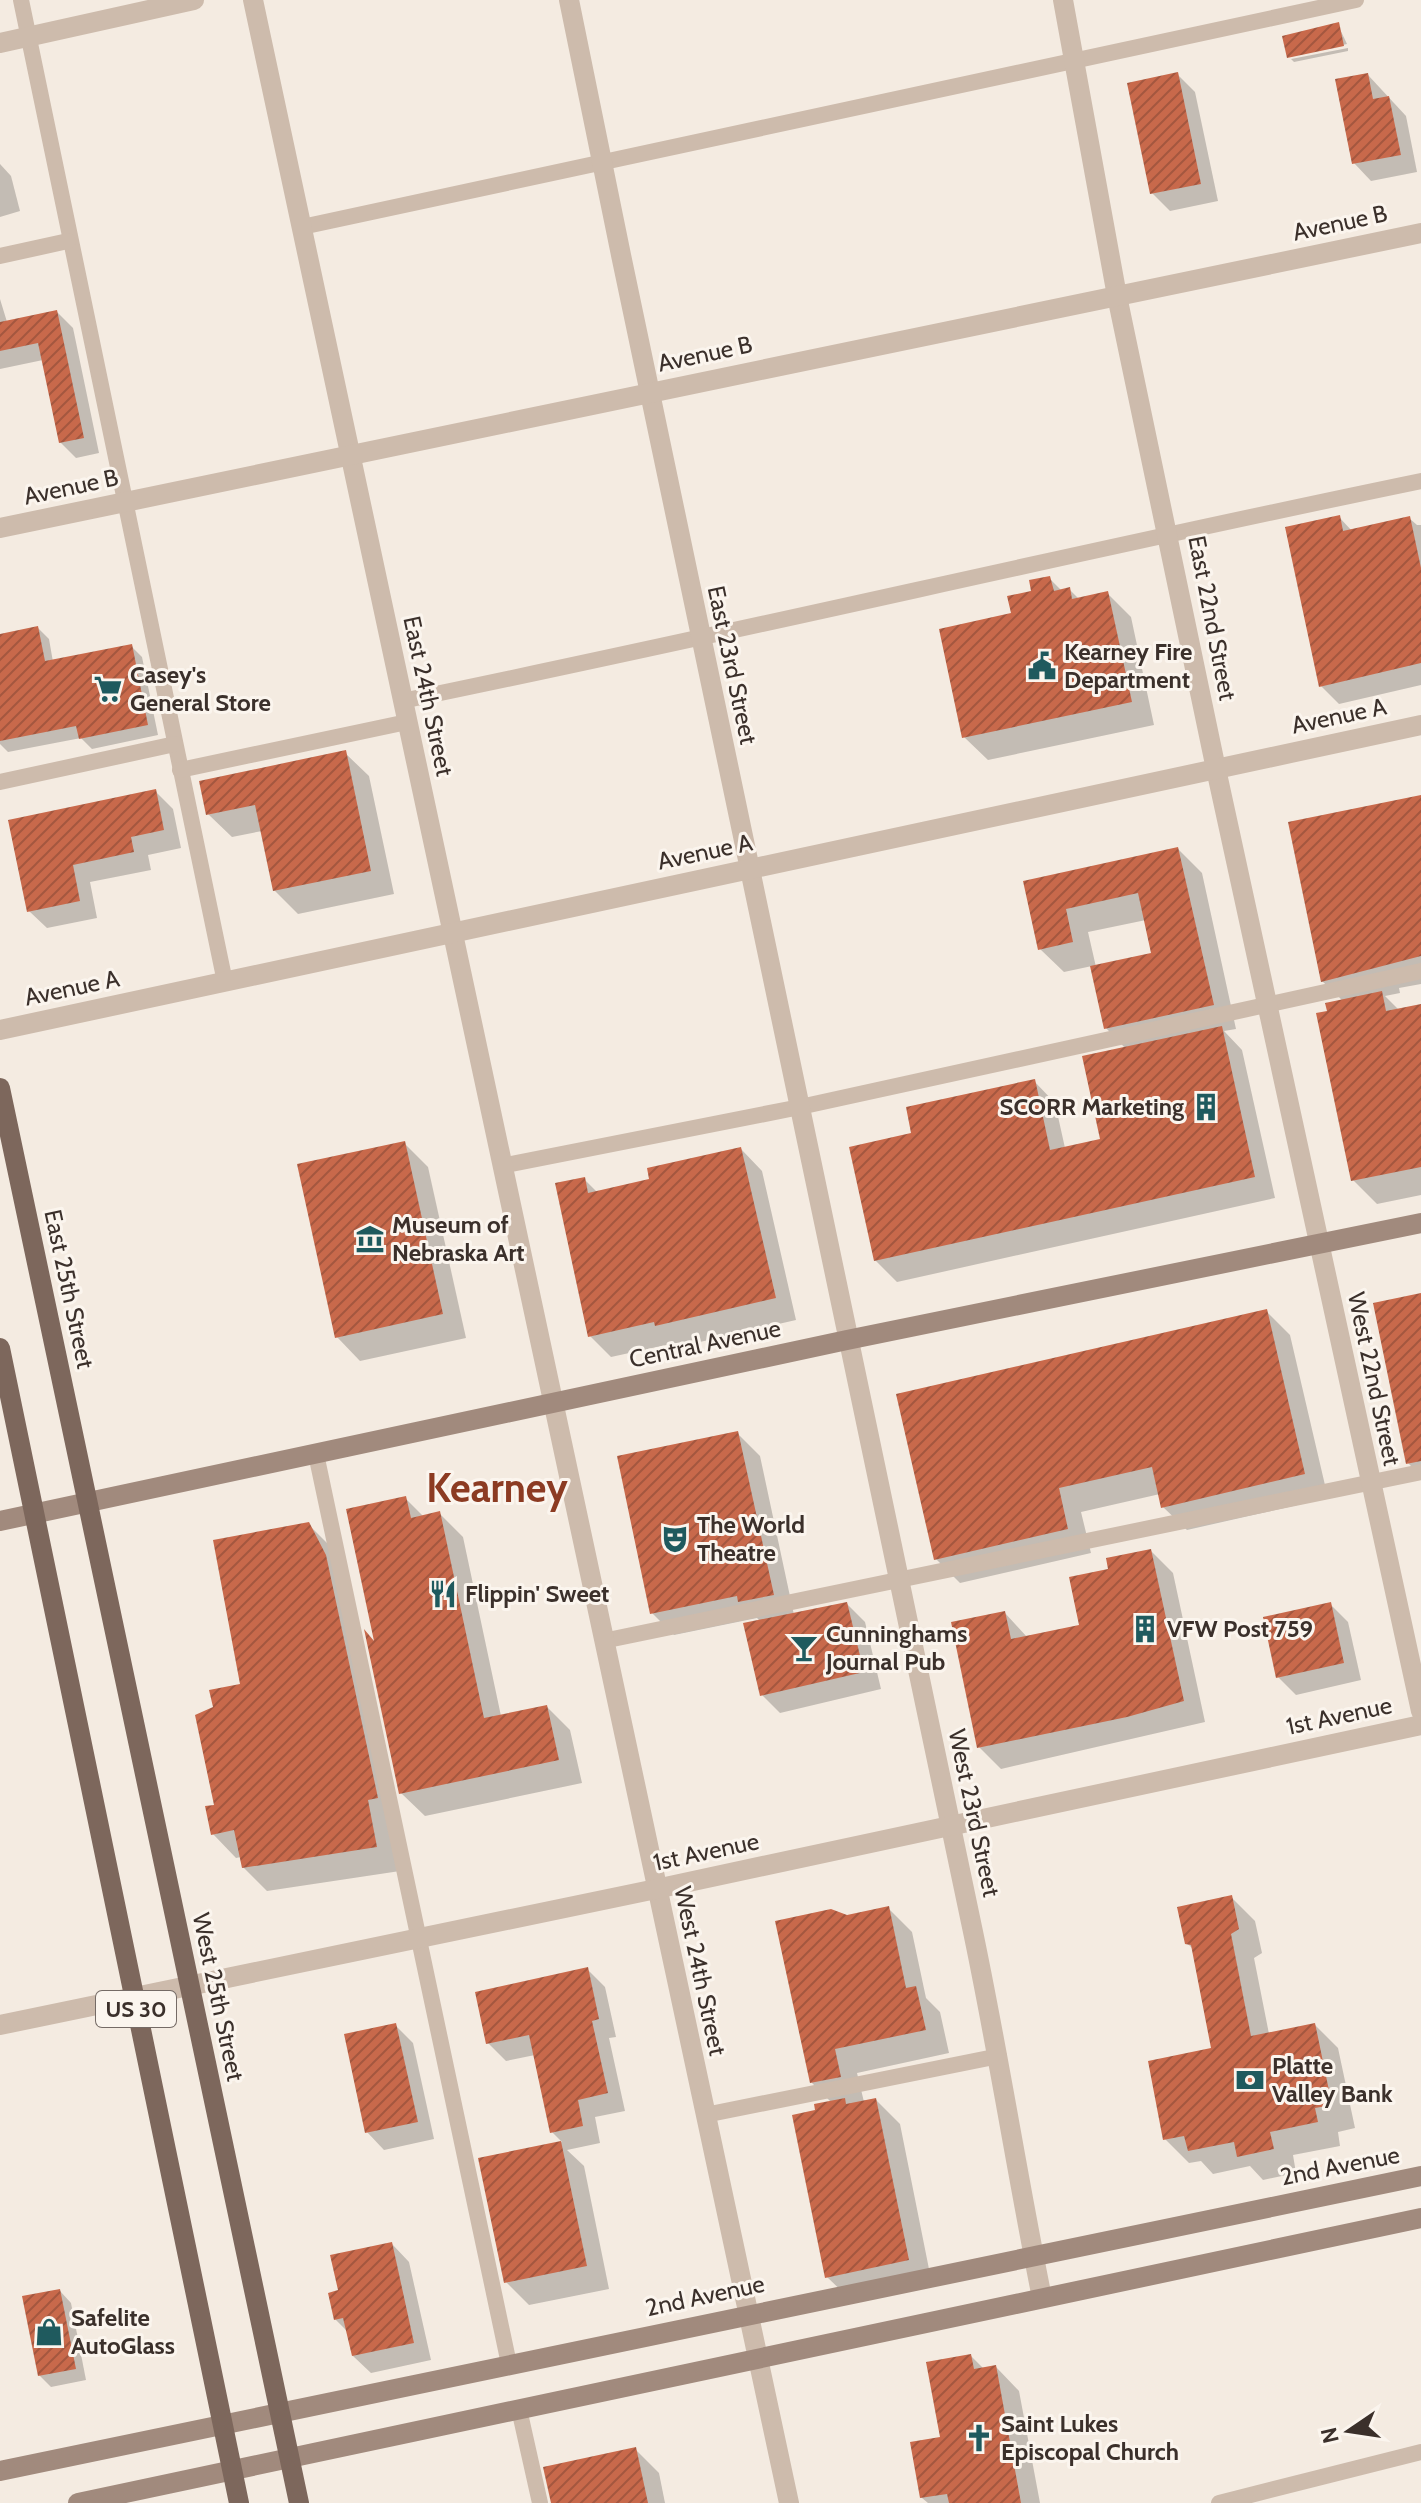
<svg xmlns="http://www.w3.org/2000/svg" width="1421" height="2503" font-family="Cabin,sans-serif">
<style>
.shadow{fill:#0003;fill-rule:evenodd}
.building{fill:url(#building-hatch)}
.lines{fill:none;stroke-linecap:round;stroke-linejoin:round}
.lane{stroke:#cdbbac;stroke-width:16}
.street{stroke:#cdbbac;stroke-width:20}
.secondary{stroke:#a18a7d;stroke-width:20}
.primary{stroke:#7d675c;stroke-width:20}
.labels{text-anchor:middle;stroke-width:6;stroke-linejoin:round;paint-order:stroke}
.shield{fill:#fbf5ee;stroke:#756b66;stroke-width:2}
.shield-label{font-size:22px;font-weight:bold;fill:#3b302b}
.street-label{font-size:24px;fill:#3b302b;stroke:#fbf5ee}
.poi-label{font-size:24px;font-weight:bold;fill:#3b302b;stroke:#fbf5ee;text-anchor:start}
.town-label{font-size:40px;font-weight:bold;fill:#8c3b22;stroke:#fbf5ee}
</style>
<defs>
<pattern id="building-hatch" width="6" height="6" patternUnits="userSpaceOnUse" patternTransform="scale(2)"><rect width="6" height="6" fill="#c8694b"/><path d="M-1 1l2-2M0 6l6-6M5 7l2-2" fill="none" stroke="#a4573f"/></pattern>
</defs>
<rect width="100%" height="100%" fill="#f4ebe1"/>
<g class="shadow">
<polygon points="1338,25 1347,44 1289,57 1285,37"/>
<polygon points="1348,48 1348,51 1294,62 1291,59"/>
<polygon points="1177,74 1195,92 1218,201 1170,211 1152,193"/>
<polygon points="1368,75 1406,116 1417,172 1371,181 1354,163"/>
<polygon points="0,164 11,176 20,211 0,217"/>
<polygon points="0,299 7,322 57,312 73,328 99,453 76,458 60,442 43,360 0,369"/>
<polygon points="1339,517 1352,531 1409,518 1417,525 1421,525 1421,685 1339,704 1321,686"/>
<polygon points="1049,578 1062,591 1069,589 1079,599 1107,593 1131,617 1154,725 988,760 964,737 1013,615"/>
<polygon points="38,628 49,639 53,662 131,646 142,657 158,735 92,749 81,738 8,752 0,744 0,636"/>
<polygon points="345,753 369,776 394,894 298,914 274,890 262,831 232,837 208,814"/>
<polygon points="155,791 173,809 181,848 148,855 151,870 90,882 97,918 47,928 29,911 11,821"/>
<polygon points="1421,797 1421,984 1399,988 1400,993 1385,996 1399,1010 1421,1006 1421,1195 1377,1204 1353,1180 1329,1013 1343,1001 1322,981"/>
<path d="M1178 849 1202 873 1236 1029 1224 1031 1242 1050 1275 1198 897 1282 875 1260 914 1135 1034 1081 1055 1103 1065 1148 1102 1140 1126 1049 1106 1028 1092 966 1064 972 1040 949 1026 883ZM1146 920 1153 954 1096 967 1088 932Z"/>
<polygon points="404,1143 428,1167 466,1338 360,1361 337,1337"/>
<polygon points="741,1149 762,1171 796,1320 678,1347 675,1343 611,1357 590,1336 584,1179 598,1193 652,1181"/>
<polygon points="1421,1295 1421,1476 1408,1463"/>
<polygon points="1266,1311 1290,1335 1328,1498 1187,1530 1163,1507 1160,1494 1081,1512 1091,1553 960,1583 936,1559"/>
<polygon points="738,1434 760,1456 794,1615 847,1604 865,1622 881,1689 780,1713 762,1695 761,1622 757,1618 674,1635 652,1613"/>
<polygon points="405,1498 424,1517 440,1514 463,1537 501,1716 547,1707 570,1730 582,1783 425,1816 401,1793 376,1644"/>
<polygon points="308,1524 332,1548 400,1871 267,1891 243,1867 241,1857 236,1858 213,1834 216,1806 215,1708 242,1686"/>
<polygon points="1151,1551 1173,1573 1205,1722 1001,1769 979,1747 1005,1613 1027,1637 1081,1626 1111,1570"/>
<polygon points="1330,1604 1348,1622 1361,1680 1296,1695 1278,1677"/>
<polygon points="1231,1897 1255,1921 1262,1953 1254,1958 1269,2034 1315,2025 1338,2048 1355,2128 1338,2132 1340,2146 1293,2155 1296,2173 1263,2180 1250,2166 1213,2174 1201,2161 1189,2163 1165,2139 1214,2050 1194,1950 1187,1943"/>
<polygon points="888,1908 912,1932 926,1998 940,2012 949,2053 857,2073 864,2102 876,2100 900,2124 932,2284 851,2300 827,2277 818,2112 832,2103 811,2082 847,1917"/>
<polygon points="587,1969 605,1987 616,2037 609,2038 625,2111 595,2117 600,2143 567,2150 584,2166 609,2289 529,2305 506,2282 480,2159 562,2142 552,2132 535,2055 506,2061 488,2043"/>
<polygon points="395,2025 413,2043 434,2139 384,2150 367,2132"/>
<polygon points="392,2244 409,2262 431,2360 371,2373 353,2356 348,2332 335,2319 341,2292"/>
<polygon points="60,2291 71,2303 86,2380 51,2387 39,2375"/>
<polygon points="971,2356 984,2369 996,2367 1019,2391 1040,2503 928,2503 922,2498"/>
<polygon points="635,2449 659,2473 665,2503 552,2503"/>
</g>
<g class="building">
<polygon points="1339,22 1344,46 1287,58 1282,36"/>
<polygon points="1178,72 1201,184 1150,194 1127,83"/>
<polygon points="1368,73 1373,99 1389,96 1401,155 1352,164 1335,79"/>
<polygon points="57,310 84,438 59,443 38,343 0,351 0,322"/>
<polygon points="1340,515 1343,531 1410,516 1421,568 1421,663 1319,687 1285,527"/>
<polygon points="1050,576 1054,591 1070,587 1072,599 1108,591 1132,702 962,738 939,629 1011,613 1007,596 1031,591 1029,580"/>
<polygon points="38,626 45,661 132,644 148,725 79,739 76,726 0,741 0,634"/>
<polygon points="346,750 371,871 273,891 255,805 206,815 199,781"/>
<polygon points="156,789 164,830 131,837 134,852 73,865 80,901 27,912 8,820"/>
<polygon points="1421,795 1421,956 1321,982 1288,822"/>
<polygon points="1178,847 1214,1005 1104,1029 1090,966 1151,953 1138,893 1066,909 1073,942 1038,950 1023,881"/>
<polygon points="1382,991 1386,1011 1421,1004 1421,1167 1351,1181 1316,1013 1327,1011 1325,1003"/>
<polygon points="1222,1026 1255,1177 874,1261 849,1147 911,1133 906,1107 1035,1079 1050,1150 1100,1139 1082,1056"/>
<polygon points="405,1141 443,1314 335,1338 297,1164"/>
<polygon points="741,1147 776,1298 655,1326 654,1322 588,1337 555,1183 585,1177 588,1193 649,1179 647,1168"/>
<polygon points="1421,1293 1421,1461 1406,1464 1373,1303"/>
<polygon points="1267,1309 1305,1474 1161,1508 1152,1467 1059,1488 1068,1529 934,1560 896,1394"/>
<polygon points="738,1431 774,1595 738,1602 737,1596 650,1614 617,1456"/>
<polygon points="406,1496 411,1518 440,1511 484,1718 547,1705 559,1760 399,1794 364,1629 374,1641 346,1509"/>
<polygon points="309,1522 326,1555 378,1798 368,1800 377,1847 242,1868 234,1830 211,1835 205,1806 214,1805 195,1715 213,1707 209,1690 240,1684 213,1540"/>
<polygon points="1151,1549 1184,1701 1127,1717 977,1748 951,1622 1005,1611 1011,1639 1079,1625 1069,1577 1108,1569 1106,1558"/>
<polygon points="847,1602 864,1672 760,1696 743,1623"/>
<polygon points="1331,1602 1344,1663 1276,1678 1263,1617"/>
<polygon points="1232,1895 1239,1929 1231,1934 1251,2036 1315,2023 1332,2105 1315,2108 1318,2122 1270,2132 1274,2149 1237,2157 1234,2142 1188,2151 1184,2136 1163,2140 1148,2061 1211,2048 1191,1945 1185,1944 1177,1907"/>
<polygon points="889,1906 906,1988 916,1986 926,2030 835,2049 841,2077 810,2083 775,1921 831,1909 847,1915"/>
<polygon points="588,1967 599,2019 592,2021 608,2093 578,2100 583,2126 550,2133 529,2035 486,2044 475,1992"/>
<polygon points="396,2023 418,2122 365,2133 344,2034"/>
<polygon points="845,2098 846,2104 876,2098 909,2260 825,2278 792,2115 815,2110 814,2104"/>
<polygon points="561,2141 587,2266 504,2283 478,2158"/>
<polygon points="392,2242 414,2343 352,2356 343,2318 334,2320 328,2293 338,2290 330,2255"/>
<polygon points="60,2289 76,2369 38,2376 22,2296"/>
<polygon points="971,2354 974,2369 996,2365 1021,2503 949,2503 947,2494 920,2498 910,2442 940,2437 926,2362"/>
<polygon points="636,2447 648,2503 551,2503 543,2467"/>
</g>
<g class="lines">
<g class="lane">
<polyline points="21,0 225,982"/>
<polyline points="302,227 1356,0"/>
<polyline points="0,256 68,241"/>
<path d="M402 701C743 631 1081 551 1421 481"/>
<polyline points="180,770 407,722"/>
<polyline points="0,782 175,744"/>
<polyline points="501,1166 800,1107 1421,971"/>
<polyline points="316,1454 509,2364"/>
<polyline points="603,1641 1421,1472"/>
<polyline points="705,2115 999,2056"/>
<polyline points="519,2409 540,2503"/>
<polyline points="1219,2503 1421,2452"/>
</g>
<g class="street">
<polyline points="253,0 789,2503"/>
<path d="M569 0C699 643 838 1284 972 1927 998 2050 1017 2174 1042 2298"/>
<polyline points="1063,0 1117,296 1216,769 1421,1711"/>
<polyline points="0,43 194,0"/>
<polyline points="0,528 1421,233"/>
<polyline points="0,1030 1421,725"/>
<polyline points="0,2025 656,1889 1421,1725"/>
</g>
<g class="secondary">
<polyline points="0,1521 847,1340 1421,1223"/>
<polyline points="0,2471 1421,2176"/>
<polyline points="78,2503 1421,2218"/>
</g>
<g class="primary">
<polyline points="0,1088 299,2503"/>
<polyline points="0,1348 239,2503"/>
</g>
</g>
<defs>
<symbol id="civic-bare" viewBox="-9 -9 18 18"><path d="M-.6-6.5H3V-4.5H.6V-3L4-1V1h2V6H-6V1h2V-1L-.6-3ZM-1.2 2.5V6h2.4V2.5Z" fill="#1f5a5e" stroke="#fbf5ee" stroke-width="2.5" paint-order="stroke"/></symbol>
<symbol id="supermarket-bare" viewBox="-9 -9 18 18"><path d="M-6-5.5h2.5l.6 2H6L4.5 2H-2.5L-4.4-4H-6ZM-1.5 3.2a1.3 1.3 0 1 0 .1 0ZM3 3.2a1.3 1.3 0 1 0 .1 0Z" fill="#1f5a5e" stroke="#fbf5ee" stroke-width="2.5" paint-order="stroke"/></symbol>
<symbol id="building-bare" viewBox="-9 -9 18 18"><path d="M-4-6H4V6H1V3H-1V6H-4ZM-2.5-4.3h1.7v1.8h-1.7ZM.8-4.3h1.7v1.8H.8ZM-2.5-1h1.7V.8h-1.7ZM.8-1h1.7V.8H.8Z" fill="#1f5a5e" stroke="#fbf5ee" stroke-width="2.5" paint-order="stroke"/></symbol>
<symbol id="museum-bare" viewBox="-9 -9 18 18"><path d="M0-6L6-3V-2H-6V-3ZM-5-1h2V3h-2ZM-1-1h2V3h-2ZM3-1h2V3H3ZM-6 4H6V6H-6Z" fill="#1f5a5e" stroke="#fbf5ee" stroke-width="2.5" paint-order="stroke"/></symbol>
<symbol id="theatre-bare" viewBox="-9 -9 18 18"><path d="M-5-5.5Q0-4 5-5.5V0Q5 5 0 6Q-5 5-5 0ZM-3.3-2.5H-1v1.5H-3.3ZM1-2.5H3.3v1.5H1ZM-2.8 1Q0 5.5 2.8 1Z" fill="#1f5a5e" stroke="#fbf5ee" stroke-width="2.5" paint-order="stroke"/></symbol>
<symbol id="restaurant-bare" viewBox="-9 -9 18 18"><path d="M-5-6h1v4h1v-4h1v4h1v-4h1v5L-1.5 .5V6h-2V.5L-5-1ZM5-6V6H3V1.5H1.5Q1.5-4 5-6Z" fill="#1f5a5e" stroke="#fbf5ee" stroke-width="2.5" paint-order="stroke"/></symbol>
<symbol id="bar-bare" viewBox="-9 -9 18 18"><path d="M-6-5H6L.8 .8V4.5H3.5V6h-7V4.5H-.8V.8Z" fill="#1f5a5e" stroke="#fbf5ee" stroke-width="2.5" paint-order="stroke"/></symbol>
<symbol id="bank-bare" viewBox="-9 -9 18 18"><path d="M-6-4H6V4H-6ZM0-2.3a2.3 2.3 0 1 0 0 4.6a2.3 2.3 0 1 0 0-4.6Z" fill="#1f5a5e" stroke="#fbf5ee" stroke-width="2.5" paint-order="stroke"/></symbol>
<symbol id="shop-bare" viewBox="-9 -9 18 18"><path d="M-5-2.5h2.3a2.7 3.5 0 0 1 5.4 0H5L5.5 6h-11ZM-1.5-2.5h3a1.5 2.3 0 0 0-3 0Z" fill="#1f5a5e" stroke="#fbf5ee" stroke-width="2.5" paint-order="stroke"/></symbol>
<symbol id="church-bare" viewBox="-9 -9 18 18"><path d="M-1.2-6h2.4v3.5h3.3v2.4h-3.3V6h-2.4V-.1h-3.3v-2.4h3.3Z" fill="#1f5a5e" stroke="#fbf5ee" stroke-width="2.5" paint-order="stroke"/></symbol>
</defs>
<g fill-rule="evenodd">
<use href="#civic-bare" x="1022" y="646" width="40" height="40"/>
<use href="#supermarket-bare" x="88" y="669" width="40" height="40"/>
<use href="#building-bare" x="1186" y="1087" width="40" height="40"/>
<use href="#museum-bare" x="350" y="1219" width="40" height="40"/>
<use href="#theatre-bare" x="655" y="1519" width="40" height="40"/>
<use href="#restaurant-bare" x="423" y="1574" width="40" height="40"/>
<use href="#building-bare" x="1125" y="1609" width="40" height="40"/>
<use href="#bar-bare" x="784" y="1628" width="40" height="40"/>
<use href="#bank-bare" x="1230" y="2060" width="40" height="40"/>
<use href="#shop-bare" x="29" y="2312" width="40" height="40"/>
<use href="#church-bare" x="959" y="2418" width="40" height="40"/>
</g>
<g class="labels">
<rect class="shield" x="96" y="1991" width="80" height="36" rx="6"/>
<g class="shield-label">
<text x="136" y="2017">US 30</text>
</g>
<g class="street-label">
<text transform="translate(1340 223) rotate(-12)" y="8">Avenue B</text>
<text transform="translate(705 354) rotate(-12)" y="8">Avenue B</text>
<text transform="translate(71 487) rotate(-12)" y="8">Avenue B</text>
<text transform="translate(1212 618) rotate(79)" y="8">East 22nd Street</text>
<text transform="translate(732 665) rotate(78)" y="8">East 23rd Street</text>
<text transform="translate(428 696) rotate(78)" y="8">East 24th Street</text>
<text transform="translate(1339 716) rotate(-12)" y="8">Avenue A</text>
<text transform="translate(705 852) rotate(-12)" y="8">Avenue A</text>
<text transform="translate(72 988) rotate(-12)" y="8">Avenue A</text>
<text transform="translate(69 1289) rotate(78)" y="8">East 25th Street</text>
<text transform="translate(705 1344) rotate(-12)" y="8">Central Avenue</text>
<text transform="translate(1374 1379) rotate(78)" y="8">West 22nd Street</text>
<text transform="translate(1339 1716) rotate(-12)" y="8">1st Avenue</text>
<text transform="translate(974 1813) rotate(78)" y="8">West 23rd Street</text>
<text transform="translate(706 1852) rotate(-12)" y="8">1st Avenue</text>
<text transform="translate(700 1971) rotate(78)" y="8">West 24th Street</text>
<text transform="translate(218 1997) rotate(78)" y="8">West 25th Street</text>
<text transform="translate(1340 2166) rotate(-11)" y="8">2nd Avenue</text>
<text transform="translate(705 2296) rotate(-12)" y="8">2nd Avenue</text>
</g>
<g class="poi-label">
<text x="1064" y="660">Kearney Fire<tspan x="1064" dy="28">Department</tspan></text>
<text x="130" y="683">Casey's<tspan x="130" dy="28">General Store</tspan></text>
<text x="1184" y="1115" text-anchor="end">SCORR Marketing</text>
<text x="392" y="1233">Museum of<tspan x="392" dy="28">Nebraska Art</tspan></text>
<text x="697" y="1533">The World<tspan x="697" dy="28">Theatre</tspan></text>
<text x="465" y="1602">Flippin' Sweet</text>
<text x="1167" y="1637">VFW Post 759</text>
<text x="826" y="1642">Cunninghams<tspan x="826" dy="28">Journal Pub</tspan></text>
<text x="1272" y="2074">Platte<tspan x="1272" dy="28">Valley Bank</tspan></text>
<text x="71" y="2326">Safelite<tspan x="71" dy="28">AutoGlass</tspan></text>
<text x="1001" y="2432">Saint Lukes<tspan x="1001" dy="28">Episcopal Church</tspan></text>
</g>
<g class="town-label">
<text x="497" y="1502">Kearney</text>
</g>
</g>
<g transform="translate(1349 2431) rotate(257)" stroke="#fbf5ee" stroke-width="6" paint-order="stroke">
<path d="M0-6L14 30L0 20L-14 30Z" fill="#3b302b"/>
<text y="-12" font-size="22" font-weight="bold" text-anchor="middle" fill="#3b302b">N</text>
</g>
</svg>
